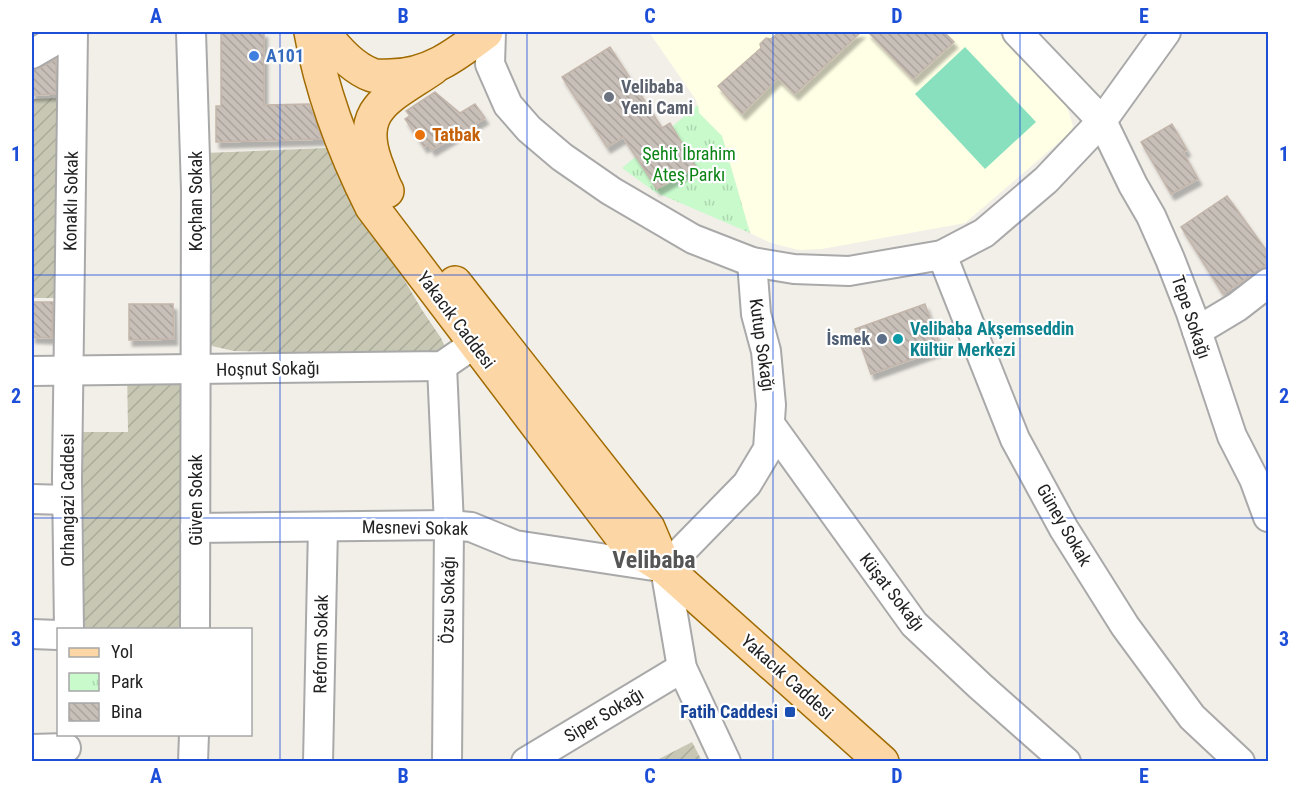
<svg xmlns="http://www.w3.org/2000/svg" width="1300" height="793" font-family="'Roboto Condensed',sans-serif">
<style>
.education{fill:#ffffe5}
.construction{fill:url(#construction-furrows)}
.park{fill:url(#park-tufts)}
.pitch{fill:#88e0be}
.building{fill:url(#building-back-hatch);stroke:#c4b6ab;stroke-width:1.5;filter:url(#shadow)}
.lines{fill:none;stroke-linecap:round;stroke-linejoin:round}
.minor-casing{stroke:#a9a9a9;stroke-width:32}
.major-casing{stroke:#a06b00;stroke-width:36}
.minor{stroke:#fff;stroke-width:28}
.major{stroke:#fcd6a4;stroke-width:33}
.grid{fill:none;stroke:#1d4ed8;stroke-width:1.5;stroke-opacity:0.55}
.shop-dot{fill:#3f7fe0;stroke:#fff;stroke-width:2}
.worship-dot{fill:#6b7280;stroke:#fff;stroke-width:2}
.food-dot{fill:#e8710a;stroke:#fff;stroke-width:2}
.service-dot{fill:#5c6f8a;stroke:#fff;stroke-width:2}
.culture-dot{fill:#0f9aa8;stroke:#fff;stroke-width:2}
.transit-dot{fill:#1a4fb4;stroke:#fff;stroke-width:2}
.labels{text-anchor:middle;stroke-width:4.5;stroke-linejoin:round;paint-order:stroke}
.shop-label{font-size:18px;font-weight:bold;fill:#366cbe;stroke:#fff;text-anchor:start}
.worship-label{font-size:18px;font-weight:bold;fill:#5b616d;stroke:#fff;text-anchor:start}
.food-label{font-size:18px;font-weight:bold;fill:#c56008;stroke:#fff;text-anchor:start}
.park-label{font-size:18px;fill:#0c8416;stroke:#fff}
.street-label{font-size:18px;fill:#222;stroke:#fff}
.culture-label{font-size:18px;font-weight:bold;fill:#0d838f;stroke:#fff;text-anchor:start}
.service-label{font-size:18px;font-weight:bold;fill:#4e5e75;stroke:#fff;text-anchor:end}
.transit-label{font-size:18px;font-weight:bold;fill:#164399;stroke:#fff;text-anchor:end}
.district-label{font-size:24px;font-weight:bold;fill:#555;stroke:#fff}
.neatline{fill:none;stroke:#1d4ed8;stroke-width:2}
.grid-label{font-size:20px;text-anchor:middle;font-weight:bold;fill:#1d4ed8}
</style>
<defs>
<pattern id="construction-furrows" width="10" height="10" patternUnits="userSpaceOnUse" patternTransform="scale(1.5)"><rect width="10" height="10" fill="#c7c7b4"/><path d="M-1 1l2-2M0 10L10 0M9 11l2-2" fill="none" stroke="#abab9a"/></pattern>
<pattern id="park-tufts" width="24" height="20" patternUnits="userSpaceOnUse" patternTransform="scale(1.5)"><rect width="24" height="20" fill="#c8facc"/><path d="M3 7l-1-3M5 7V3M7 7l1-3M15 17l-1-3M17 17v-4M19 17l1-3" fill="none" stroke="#acd6af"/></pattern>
<pattern id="building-back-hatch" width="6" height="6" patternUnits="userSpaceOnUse" patternTransform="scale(1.5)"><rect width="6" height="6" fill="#c7bfb8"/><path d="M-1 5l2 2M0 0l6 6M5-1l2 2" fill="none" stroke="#aba49e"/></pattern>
<filter id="shadow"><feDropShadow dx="3.5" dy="6" stdDeviation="1.5" flood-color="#0004"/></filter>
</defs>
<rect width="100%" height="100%" fill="#f2efe9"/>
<polygon class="education" points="649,32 997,32 1029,61 1055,89 1068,110 1073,126 1071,132 965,223 822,249 799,250 771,243 750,233 722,136 699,113 696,100"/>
<g class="construction">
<polygon points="58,98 58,298 32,298 32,99"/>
<polygon points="327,148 422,310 441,338 445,347 434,356 234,351 212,346 199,340 204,153"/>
<polygon points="127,367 184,382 180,629 81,630 83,432 128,432"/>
<polygon points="692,742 702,761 655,761"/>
</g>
<polygon class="park" points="698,105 699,113 722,136 750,233 655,192 622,168"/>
<polygon class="pitch" points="965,47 1036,122 985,169 915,94"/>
<g class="building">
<polygon points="221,32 264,32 264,105 309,104 322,139 216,142 216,106 221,106"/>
<polygon points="779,32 861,32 795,94 778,78 742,114 718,86 761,48 760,44 766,38 771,39"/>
<polygon points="868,32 944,32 954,42 913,79"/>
<polygon points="610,47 662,128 670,123 696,167 657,189 623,137 607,147 562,77"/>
<polygon points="56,59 56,94 32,95 32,70 40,68"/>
<polygon points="435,92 460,113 475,104 485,118 432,150 428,144 424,147 405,119 410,116 406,111"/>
<polygon points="1172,124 1187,150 1183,152 1198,179 1171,194 1141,142"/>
<polygon points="1227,196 1269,254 1269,263 1223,294 1181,227"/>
<polygon points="32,302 53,302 52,338 32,337"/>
<polygon points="129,304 173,304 174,339 129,340"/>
<polygon points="925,304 941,349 871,374 855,329"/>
</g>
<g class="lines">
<defs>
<g id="minor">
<polyline points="191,32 196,190 195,630"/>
<polyline points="491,32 490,64 508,105 529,129 562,157 611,191 693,239 752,262 794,269 849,271 942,255 984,233 1046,180 1102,121 1166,32"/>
<polyline points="1017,32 1102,121 1133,185 1151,216 1170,259 1191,313 1232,436 1254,479 1268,517"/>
<polyline points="32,54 70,32"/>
<polyline points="942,255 1015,439 1064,529 1125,626 1192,717 1240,762"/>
<polyline points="1197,331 1237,307 1268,283"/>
<polyline points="442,366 449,525 447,762"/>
<polyline points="32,371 442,366 493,331"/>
<polyline points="770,424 914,624 980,686 1066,762"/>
<polyline points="32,499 67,500"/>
<polyline points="195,528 449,525 471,527 515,545 660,567"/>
<polyline points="665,568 747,484 768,449 771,405 766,351 756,314 752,262"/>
<polyline points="665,568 682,668 726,762"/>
<polyline points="69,630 67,478 73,32"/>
<polyline points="32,634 58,635"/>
<polyline points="32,749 66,748"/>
<polyline points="193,762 194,734"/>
<polyline points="318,762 323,527"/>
<polyline points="526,762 682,668"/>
</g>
<g id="major">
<path d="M311 32C322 94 344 151 372 207L628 545 665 568 882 762"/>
<path d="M323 32C335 48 352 68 372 75 377 77 384 76 390 76 429 76 457 54 486 32"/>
<path d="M387 191C383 184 381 177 378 169 353 109 389 98 433 68"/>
<polyline points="455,283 648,528 665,568"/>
</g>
</defs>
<use href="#minor" class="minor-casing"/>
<use href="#major" class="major-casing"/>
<use href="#minor" class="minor"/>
<use href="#major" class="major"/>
</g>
<path class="grid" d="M280 32V762M527 32V762M773 32V762M1020 32V762M32 275H1268M32 518H1268"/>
<circle class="shop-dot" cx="254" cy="56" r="6"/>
<circle class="worship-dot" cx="609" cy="97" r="6"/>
<circle class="food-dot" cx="420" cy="135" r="6"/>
<circle class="service-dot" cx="882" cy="339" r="6"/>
<circle class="culture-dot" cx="898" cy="339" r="6"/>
<rect class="transit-dot" x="784" y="706" width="12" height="12" rx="3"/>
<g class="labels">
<g class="shop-label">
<text x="266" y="62">A101</text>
</g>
<g class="worship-label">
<text x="621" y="93">Velibaba<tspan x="621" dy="21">Yeni Cami</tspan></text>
</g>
<g class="food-label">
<text x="432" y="141">Tatbak</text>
</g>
<g class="park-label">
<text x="689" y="160">Şehit İbrahim<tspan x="689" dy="21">Ateş Parkı</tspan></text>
</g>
<g class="street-label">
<text transform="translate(71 201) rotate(-89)" y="6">Konaklı Sokak</text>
<text transform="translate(196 201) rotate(-90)" y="6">Koçhan Sokak</text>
<text transform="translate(1191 317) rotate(71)" y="6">Tepe Sokağı</text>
<text transform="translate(456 320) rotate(53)" y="6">Yakacık Caddesi</text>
<text transform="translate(762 345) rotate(82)" y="6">Kutup Sokağı</text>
<text transform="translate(268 369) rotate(-1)" y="6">Hoşnut Sokağı</text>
<text transform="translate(68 500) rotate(-90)" y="6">Orhangazi Caddesi</text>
<text transform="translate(196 500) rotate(-90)" y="6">Güven Sokak</text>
<text transform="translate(1064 525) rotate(60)" y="6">Güney Sokak</text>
<text transform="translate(415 528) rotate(1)" y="6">Mesnevi Sokak</text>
<text transform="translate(892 592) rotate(52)" y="6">Küşat Sokağı</text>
<text transform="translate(448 600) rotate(-89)" y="6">Özsu Sokağı</text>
<text transform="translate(321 644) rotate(-89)" y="6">Reform Sokak</text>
<text transform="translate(787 677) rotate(42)" y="6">Yakacık Caddesi</text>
<text transform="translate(604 715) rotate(-31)" y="6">Siper Sokağı</text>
</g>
<g class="culture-label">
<text x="910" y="335">Velibaba Akşemseddin<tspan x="910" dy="21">Kültür Merkezi</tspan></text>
</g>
<g class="service-label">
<text x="870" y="345">İsmek</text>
</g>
<g class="transit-label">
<text x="778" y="718">Fatih Caddesi</text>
</g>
<g class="district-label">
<text x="654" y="568">Velibaba</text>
</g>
</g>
<rect width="1300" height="793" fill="none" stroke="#ffffff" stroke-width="66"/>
<rect x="57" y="628" width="195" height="108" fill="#ffffff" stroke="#a7a7a7" stroke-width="1.5"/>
<rect x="69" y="648" width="30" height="9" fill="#fcd6a4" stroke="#a7a7a7" stroke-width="1.5"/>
<text x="111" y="658" font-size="18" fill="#222222">Yol</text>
<rect x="69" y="673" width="30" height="18" fill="url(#park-tufts)" stroke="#a7a7a7" stroke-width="1.5"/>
<text x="111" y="688" font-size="18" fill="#222222">Park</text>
<rect x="69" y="703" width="30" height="18" fill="url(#building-back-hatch)" stroke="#a7a7a7" stroke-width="1.5"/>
<text x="111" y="718" font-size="18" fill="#222222">Bina</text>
<rect x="33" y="33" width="1234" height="727" class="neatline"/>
<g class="grid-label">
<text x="156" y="23">A</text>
<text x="403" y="23">B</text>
<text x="650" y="23">C</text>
<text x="897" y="23">D</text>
<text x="1144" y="23">E</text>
<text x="16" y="161">1</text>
<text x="1284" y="161">1</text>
<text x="16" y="403">2</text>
<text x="1284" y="403">2</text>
<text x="16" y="646">3</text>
<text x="1284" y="646">3</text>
<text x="156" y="783">A</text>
<text x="403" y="783">B</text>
<text x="650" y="783">C</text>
<text x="897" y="783">D</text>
<text x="1144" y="783">E</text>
</g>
</svg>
